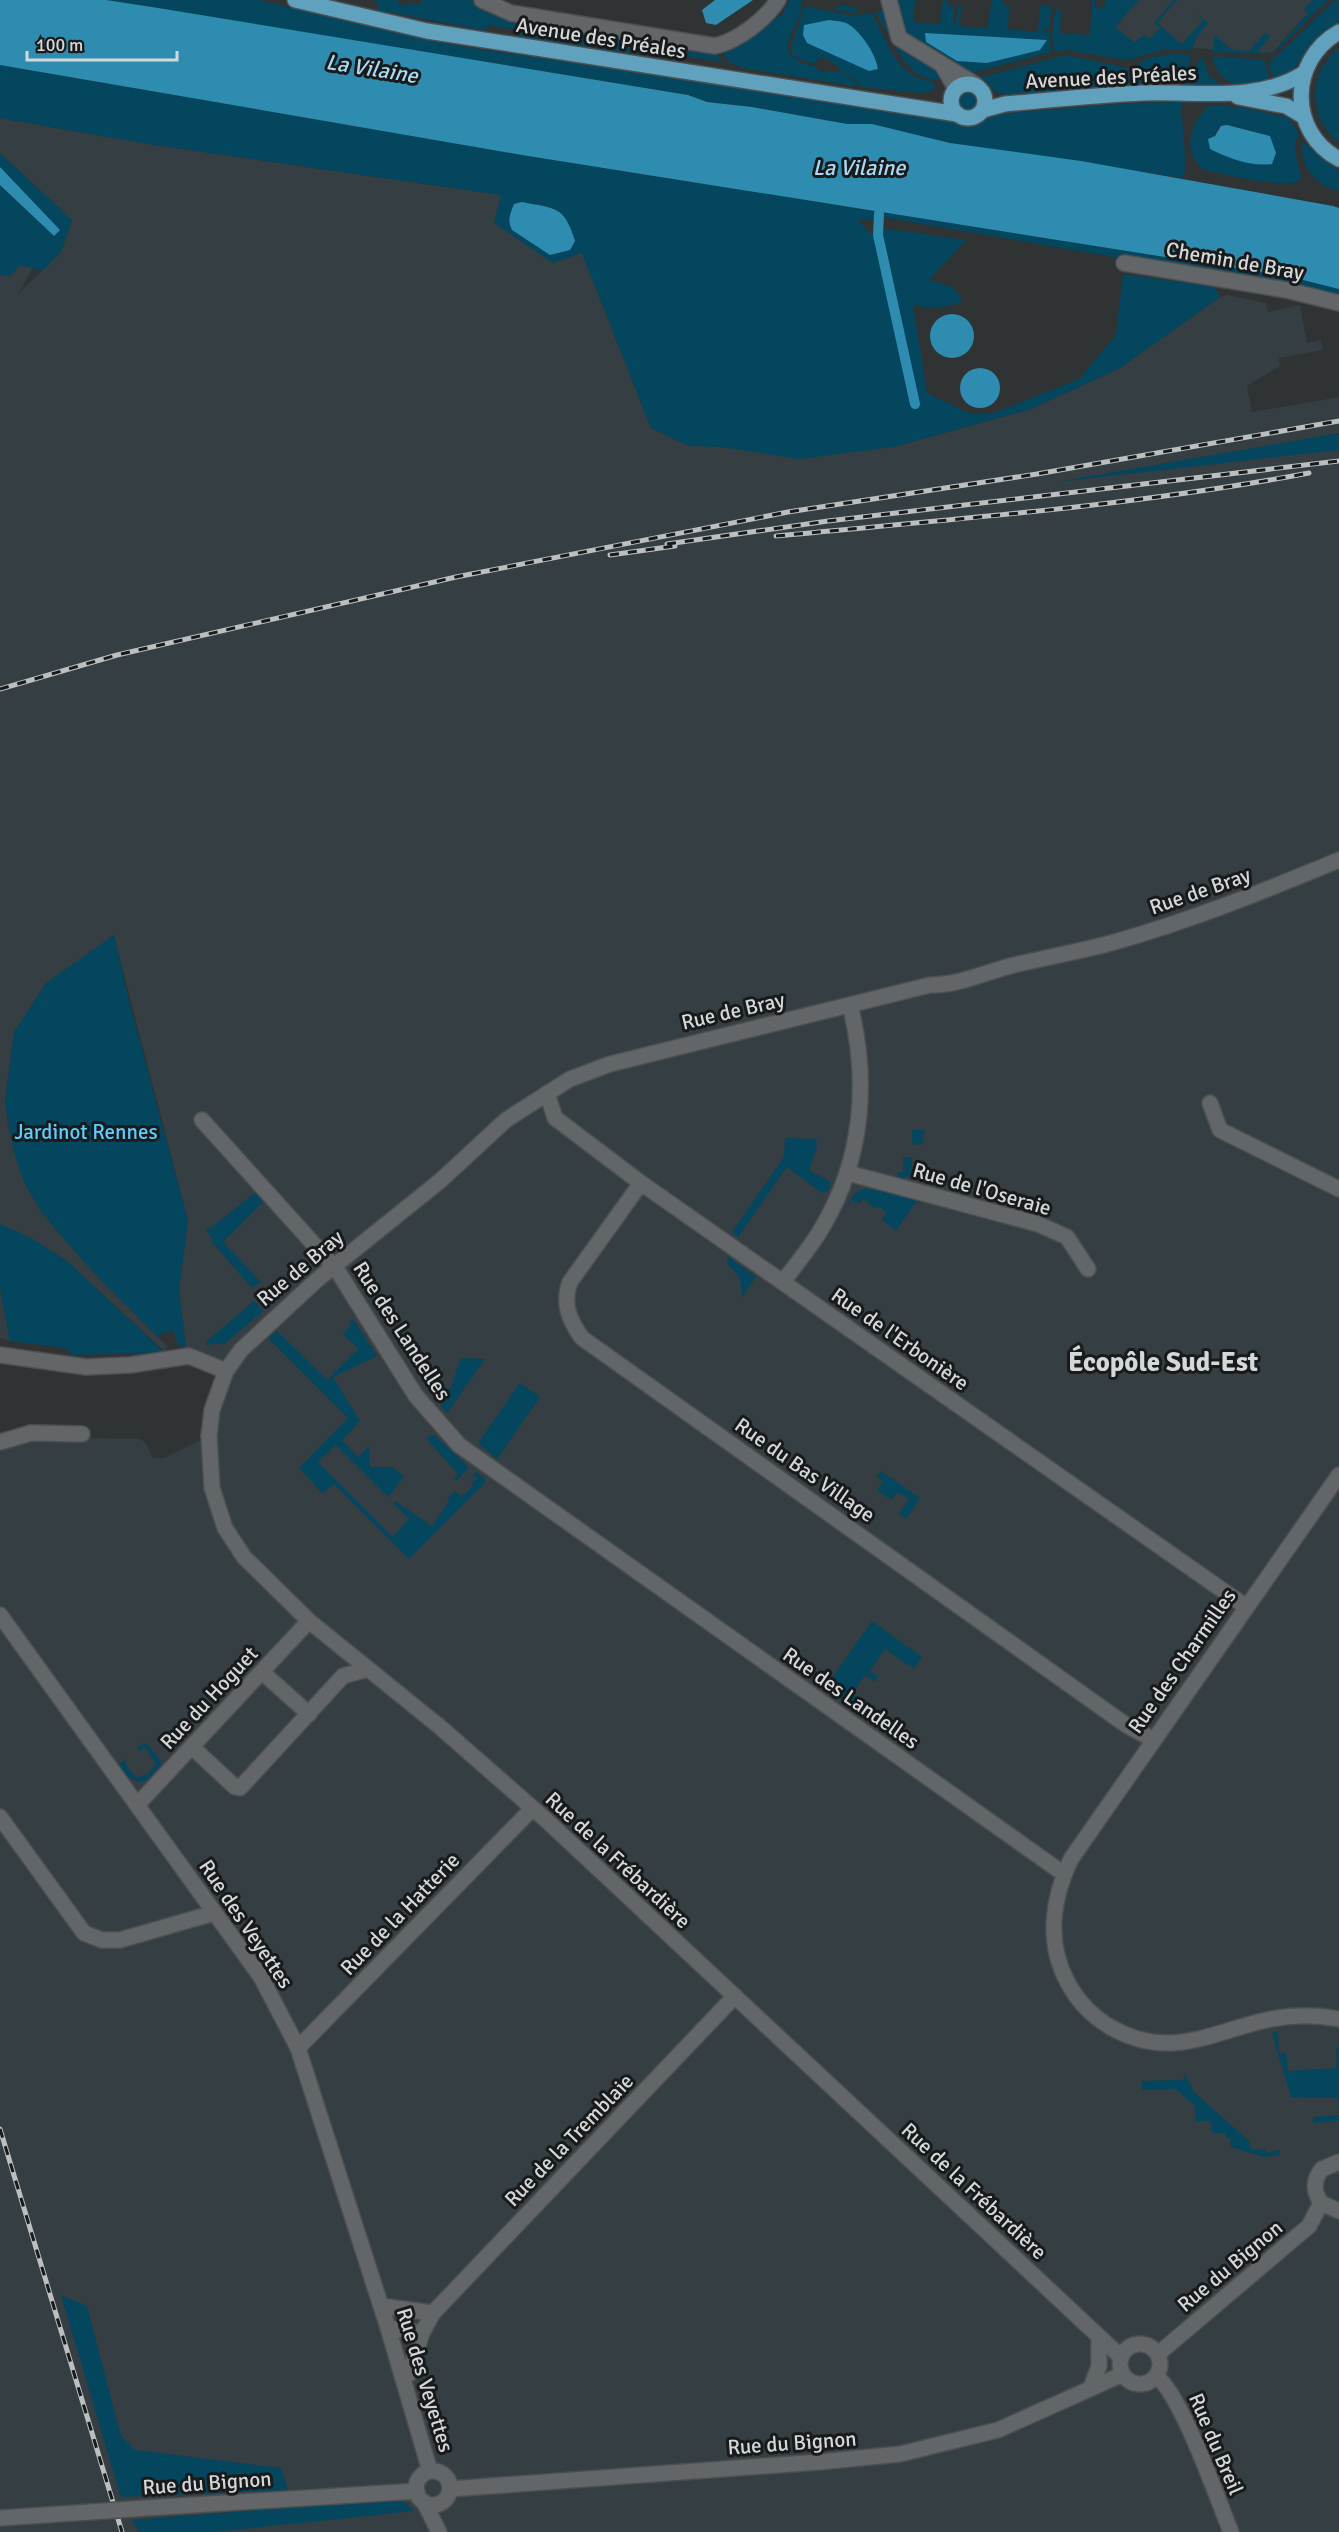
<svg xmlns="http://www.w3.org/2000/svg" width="1339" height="2532" font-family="Signika,sans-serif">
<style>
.built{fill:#343e43}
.green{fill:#03465d;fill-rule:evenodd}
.water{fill:#2e8cb0}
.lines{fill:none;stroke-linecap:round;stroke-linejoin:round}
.canal{stroke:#2e8cb0;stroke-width:10}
.minor-casing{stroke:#4c4f51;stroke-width:18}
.major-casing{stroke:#4c4f51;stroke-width:18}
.minor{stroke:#626668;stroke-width:15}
.major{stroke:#60a2be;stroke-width:15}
.rail-casing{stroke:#bcbfc0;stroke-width:5}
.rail{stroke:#181a1b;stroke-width:3;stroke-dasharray:9;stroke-linecap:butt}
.minor-bridge-casing{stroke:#4c4f51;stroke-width:18;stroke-linecap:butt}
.minor-bridge{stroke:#626668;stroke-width:15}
.labels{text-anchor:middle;stroke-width:6;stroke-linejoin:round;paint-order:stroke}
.street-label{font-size:21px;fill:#d5d8d9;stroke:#181a1b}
.park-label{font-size:21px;fill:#59ceff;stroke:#181a1b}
.water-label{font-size:22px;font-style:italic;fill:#a8dbf3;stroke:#181a1b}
.district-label{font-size:27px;font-weight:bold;fill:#d5d8d9;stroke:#181a1b}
</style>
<rect width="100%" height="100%" fill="#2f3334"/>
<g class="built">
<polygon points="1120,0 1325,0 1304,17 1272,53 1094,42"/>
<polygon points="0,118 148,144 501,195 582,253 651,428 689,446 893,447 1031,409 1120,368 1220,297 1227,295 1266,303 1268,312 1300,305 1307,343 1321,340 1323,350 1279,358 1280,366 1247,386 1252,412 1339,397 1339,2532 0,2532 0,1442 31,1433 82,1438 140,1439 145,1442 153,1458 164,1458 209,1436 226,1371 186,1349 179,1290 188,1221 114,936 14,1032 5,1102 8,1125 24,1182 42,1213 94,1273 168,1347 164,1351 68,1262 53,1252 0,1224 0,224 35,264 18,294 61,252 72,220 0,153"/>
<polygon points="0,1288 10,1341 0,1338"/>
</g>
<g class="green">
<path d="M106 0H258L453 45 951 120 973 126 997 114 1130 103 1181 102C1182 125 1187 158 1184 178L950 143 872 124H847L752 107 707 102 688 95Z"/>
<polygon points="373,0 398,0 399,5 421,3 421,0 469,0 716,50 722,62 685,56 683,61 517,36 518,30 487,25 486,31 377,10 377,1"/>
<polygon points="789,0 802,0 800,15 787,43 788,52 800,63 815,66 821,72 842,71 860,87 742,68 730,63 720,49 782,15"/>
<polygon points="897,0 915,0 913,22 940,24 943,0 947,0 947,5 954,6 953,25 956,24 958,6 961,6 960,26 987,28 992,0 1004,0 1004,5 1009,6 1008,29 1038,32 1040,5 1051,5 1049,29 1045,28 1044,31 1049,32 1052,52 972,73 904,35"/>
<polygon points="1092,0 1095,0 1095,8 1104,8 1105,0 1139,0 1115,27 1134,42 1144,35 1150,39 1160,28 1154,23 1174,0 1177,0 1157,23 1182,44 1203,20 1196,12 1208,23 1197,37 1192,50 1162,50 1127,60 1066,50 1055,52 1052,37 1055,9 1061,10 1060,33 1090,35"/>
<path d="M1313 0H1329C1308 16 1291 42 1270 54L1212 52 1215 35 1232 50 1249 51 1265 33 1270 37 1257 52 1272 53 1308 14 1304 9Z"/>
<path d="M1336 0H1339V21L1317 37 1290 74 1275 81 1269 65 1271 60C1294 42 1313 19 1336 0Z"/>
<polygon points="839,4 856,8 858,14 836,10"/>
<path d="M805 6 853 16 872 13C885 38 899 81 932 81L936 87 930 91 921 93 863 87 828 59 818 58 816 63C806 63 793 58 790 49Z"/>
<path d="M885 9 891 33 948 77C906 91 893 36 875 12Z"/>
<path d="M1339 48V143C1308 117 1307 73 1339 48Z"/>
<path d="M1174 54 1192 55C1183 89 1167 87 1137 88L1138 63 1152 57Z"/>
<polygon points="1066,55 1128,68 1130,88 1008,98 1008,95 996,92 981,77"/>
<polygon points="1202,56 1209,75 1222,87 1182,88"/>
<path d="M1212 56 1262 60 1266 63 1270 85C1240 86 1221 89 1212 56Z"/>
<path d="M0 65 528 156 1291 277 1339 289V296L887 218 858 220 869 233 888 229 966 240 929 280 953 287 963 300C950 310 928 308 913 305L927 393 971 414H991L1079 379 1116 335 1123 274 1215 287 1220 297 1120 368 1031 409 893 447 799 459 721 447 689 446 651 428 582 253 553 263 494 223 501 195 148 144 0 118Z"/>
<circle cx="969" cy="101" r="9"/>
<path d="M1210 105 1244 108 1289 118 1299 134C1289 150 1301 164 1301 180 1286 190 1225 174 1204 170 1181 153 1190 122 1210 105ZM1227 125 1270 136 1276 153C1250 160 1234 162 1210 149L1209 140 1215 136 1218 128Z"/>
<path d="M1302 141 1339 172V191C1314 185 1300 167 1302 141Z"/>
<polygon points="0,153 72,220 61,252 42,271 19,265 11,276 0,276 0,185 53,236 59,231 0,167"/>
<polygon points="1339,433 1339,450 1057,482"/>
<polygon points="114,935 128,997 188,1221 179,1290 186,1349 183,1345 178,1345 173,1330 157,1336 94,1273 42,1213 24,1182 14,1153 5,1102 14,1032 46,983"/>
<polygon points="912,1130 925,1130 922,1145 912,1144"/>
<polygon points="785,1138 816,1139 817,1147 809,1170 831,1182 829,1190 822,1193 787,1167 738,1237 732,1232 784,1157"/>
<polygon points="903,1157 912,1157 912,1177 905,1176 904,1181 897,1179 898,1172 903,1173"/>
<polygon points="866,1188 921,1201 924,1204 916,1202 896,1231 882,1220 886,1212 879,1207 875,1208 863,1199 859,1204 852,1200 844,1211 854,1194"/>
<polygon points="258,1190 265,1198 264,1201 223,1242 261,1282 252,1288 211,1241 213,1239 206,1230 207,1227 210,1229"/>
<polygon points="0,1224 33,1239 68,1262 164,1352 73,1355 65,1348 10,1341 0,1288"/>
<polygon points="727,1256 756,1277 742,1297 740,1278 727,1263"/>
<polygon points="254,1301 263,1311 223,1345 220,1343 207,1345 206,1342"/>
<polygon points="353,1319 377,1356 333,1377 360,1421 342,1440 358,1457 369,1446 370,1467 392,1467 404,1477 388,1497 336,1445 318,1462 393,1537 409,1519 393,1503 395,1501 432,1526 449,1501 448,1498 456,1491 461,1497 473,1487 471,1484 477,1478 475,1476 469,1479 476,1472 485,1479 485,1483 409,1559 334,1484 322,1493 299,1468 348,1418 268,1338 277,1331 327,1380 358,1349 343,1334 351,1326 349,1323"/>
<polygon points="461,1358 485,1359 447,1413 441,1406 443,1400 440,1396 451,1387"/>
<polygon points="520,1383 540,1397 497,1459 478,1443"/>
<polygon points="434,1435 467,1465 467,1470 457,1480 453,1479 458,1474 426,1438"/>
<polygon points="881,1471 920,1498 906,1519 899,1514 909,1499 897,1492 891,1500 877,1490 883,1482 877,1477"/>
<polygon points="872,1621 922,1657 914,1669 885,1649 870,1671 878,1677 875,1682 865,1675 852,1694 872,1709 866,1717 825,1688"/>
<polygon points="788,1650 806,1663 801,1672 782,1659"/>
<polygon points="144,1743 150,1747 162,1763 148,1780 138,1782 128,1777 119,1764 129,1757 124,1762 136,1778 148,1774 156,1764 145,1747 138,1752 138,1747"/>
<polygon points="1278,2031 1279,2053 1286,2053 1288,2071 1337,2068 1336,2051 1339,2044 1339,2121 1313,2123 1313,2117 1339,2115 1338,2098 1291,2097 1272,2033"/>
<polygon points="1185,2074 1194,2092 1250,2142 1251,2150 1265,2149 1267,2153 1280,2150 1279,2155 1265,2157 1231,2147 1230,2138 1226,2137 1226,2133 1212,2133 1211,2121 1196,2121 1195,2106 1176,2089 1142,2090 1141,2081 1180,2080 1184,2079"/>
<polygon points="61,2295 87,2306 121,2436 135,2450 281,2468 288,2490 121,2497"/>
<polygon points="400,2499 414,2511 212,2532 139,2532 132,2520"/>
</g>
<g class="water">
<polygon points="0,0 106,0 152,7 688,95 707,102 752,107 847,124 872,124 950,143 1081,161 1333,206 1339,208 1339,289 1291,277 528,156 0,65"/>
<polygon points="715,0 753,0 716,25 706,23 702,10"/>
<path d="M829 20C835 21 843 21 848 24 861 32 876 54 878 69L869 71 807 43 803 35 804 25Z"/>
<polygon points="925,33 1047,40 1040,50 987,63 957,61 926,42"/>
<path d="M1227 125 1270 136 1276 153 1272 164C1251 167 1228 158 1210 149L1208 139 1215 136 1221 126Z"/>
<polygon points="0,167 60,230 54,236 0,185"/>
<path d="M522 202C556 209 564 205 575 241L570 250 550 255 512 230C507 220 510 214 514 204Z"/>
<circle cx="952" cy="336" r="22"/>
<circle cx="980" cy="388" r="20"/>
</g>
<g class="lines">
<polyline class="canal" points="879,214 878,235 915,404"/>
<defs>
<g id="minor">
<path d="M482 0 511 13 715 46C738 41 766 19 778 0"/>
<polyline points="889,0 899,38 976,85"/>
<polyline points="943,66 956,89"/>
<polyline points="1124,263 1286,290 1339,303"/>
<polyline points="547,1093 555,1118 641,1183 1245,1606"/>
<polyline points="1210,1103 1220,1130 1339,1189"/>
<polyline points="202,1120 337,1270 416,1396 459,1445 1064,1874"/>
<polyline points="848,1173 1038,1224 1067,1237 1088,1269"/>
<path d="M641 1183 570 1282C562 1303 569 1320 582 1338L1126 1725 1154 1740"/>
<path d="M783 1282C796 1264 812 1246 823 1226 863 1158 869 1081 850 1005"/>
<polyline points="0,1355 86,1367 130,1365 189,1356 226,1371"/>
<polyline points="0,1442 31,1433 82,1434"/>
<path d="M1339 1475 1071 1859C1052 1899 1046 1943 1068 1983 1078 2002 1093 2017 1112 2028 1168 2059 1206 2035 1262 2021 1287 2015 1313 2014 1339 2019"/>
<polyline points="0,1615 261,1977 298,2048 388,2328 430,2471"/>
<polyline points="262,1672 309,1714"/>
<polyline points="192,1747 235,1787 240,1788 343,1676 368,1669"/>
<polyline points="138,1804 309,1621"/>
<polyline points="0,1817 84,1933 102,1940 120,1940 214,1913"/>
<polyline points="298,2048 532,1809"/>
<path d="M1339 2162 1322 2169C1313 2180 1313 2191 1321 2203L1339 2211"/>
<polyline points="381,2306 433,2313"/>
<polyline points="388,2328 422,2333"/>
<circle cx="1140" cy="2364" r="20"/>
<polyline points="1158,2354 1309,2226 1321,2203"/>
<path d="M1121 2357 545 1819 440 1727 309 1621 244 1557 225 1528 212 1488 209 1436 212 1410 226 1371 241 1350 318 1279 440 1181 506 1120 570 1079 610 1064 930 985C962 985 987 971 1018 964 1049 957 1081 951 1111 943 1190 921 1264 891 1339 860"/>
<polyline points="403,2376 409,2374 422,2333 433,2313 735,1996"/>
<path d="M1156 2376C1181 2394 1217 2498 1231 2532"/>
<polyline points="1091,2387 1099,2366 1099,2338"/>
<circle cx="433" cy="2488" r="17"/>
<polyline points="450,2489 820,2462 900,2454 998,2430 1123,2374"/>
<polyline points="424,2502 439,2532"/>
<polyline points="146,2508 417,2491"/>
<polyline points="0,2518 90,2512"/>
</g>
<g id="major">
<polyline points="295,0 427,31 957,114"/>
<path d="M1339 32C1289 60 1288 132 1339 159"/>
<circle cx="968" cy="101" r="17"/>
<polyline points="1238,97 1286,106 1303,116"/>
<path d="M983 110 1005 104C1051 100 1097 95 1143 93 1196 91 1258 103 1304 73"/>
</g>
</defs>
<use href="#minor" class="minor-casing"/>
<use href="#major" class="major-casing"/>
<use href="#minor" class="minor"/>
<use href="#major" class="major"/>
<defs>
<g id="rail">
<path d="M776 536C955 519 1133 506 1309 473"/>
<polyline points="667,544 828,521 1339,461"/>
<polyline points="610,555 675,546"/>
<polyline points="0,689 117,655 456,577 788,512 1037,474 1339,421"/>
<polyline points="0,2129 122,2532"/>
</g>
</defs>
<use href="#rail" class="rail-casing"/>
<use href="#rail" class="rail"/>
<defs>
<polyline id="minor-bridge" points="90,2512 146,2508"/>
</defs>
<use href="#minor-bridge" class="minor-bridge-casing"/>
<use href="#minor-bridge" class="minor-bridge"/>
</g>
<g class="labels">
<g class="street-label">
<text transform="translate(601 38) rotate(9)" y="7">Avenue des Préales</text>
<text transform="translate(1111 77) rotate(-3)" y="7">Avenue des Préales</text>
<text transform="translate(1235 261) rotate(10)" y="7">Chemin de Bray</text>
<text transform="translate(1200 891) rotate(-19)" y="7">Rue de Bray</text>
<text transform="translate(733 1011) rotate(-13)" y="7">Rue de Bray</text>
<text transform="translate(982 1189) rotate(16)" y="7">Rue de l'Oseraie</text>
<text transform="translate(300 1268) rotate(-40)" y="7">Rue de Bray</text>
<text transform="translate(402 1331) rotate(57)" y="7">Rue des Landelles</text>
<text transform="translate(900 1339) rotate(35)" y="7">Rue de l'Erbonière</text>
<text transform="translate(805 1470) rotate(35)" y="7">Rue du Bas Village</text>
<text transform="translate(1182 1661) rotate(-55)" y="7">Rue des Charmilles</text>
<text transform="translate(209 1698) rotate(-47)" y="7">Rue du Hoguet</text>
<text transform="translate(851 1698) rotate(35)" y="7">Rue des Landelles</text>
<text transform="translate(618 1860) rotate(43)" y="7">Rue de la Frébardière</text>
<text transform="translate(400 1914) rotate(-46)" y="7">Rue de la Hatterie</text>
<text transform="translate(246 1924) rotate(56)" y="7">Rue des Veyettes</text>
<text transform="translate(569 2140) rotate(-46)" y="7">Rue de la Tremblaie</text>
<text transform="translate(974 2191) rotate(43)" y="7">Rue de la Frébardière</text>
<text transform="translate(1230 2266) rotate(-40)" y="7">Rue du Bignon</text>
<text transform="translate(425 2380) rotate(73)" y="7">Rue des Veyettes</text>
<text transform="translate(792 2443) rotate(-4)" y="7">Rue du Bignon</text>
<text transform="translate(1216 2444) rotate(67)" y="7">Rue du Breil</text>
<text transform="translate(207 2483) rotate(-4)" y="7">Rue du Bignon</text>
</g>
<g class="park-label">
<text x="86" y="1139">Jardinot Rennes</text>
</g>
<g class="water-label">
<text transform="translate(372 68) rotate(9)" y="8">La Vilaine</text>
<text x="859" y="175">La Vilaine</text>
</g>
<g class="district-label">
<text x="1163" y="1371">Écopôle Sud-Est</text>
</g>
</g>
<path d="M27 51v9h150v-9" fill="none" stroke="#d5d8d9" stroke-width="3"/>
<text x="36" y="51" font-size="18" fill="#d5d8d9" stroke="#181a1b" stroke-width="4.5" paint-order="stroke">100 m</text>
</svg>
